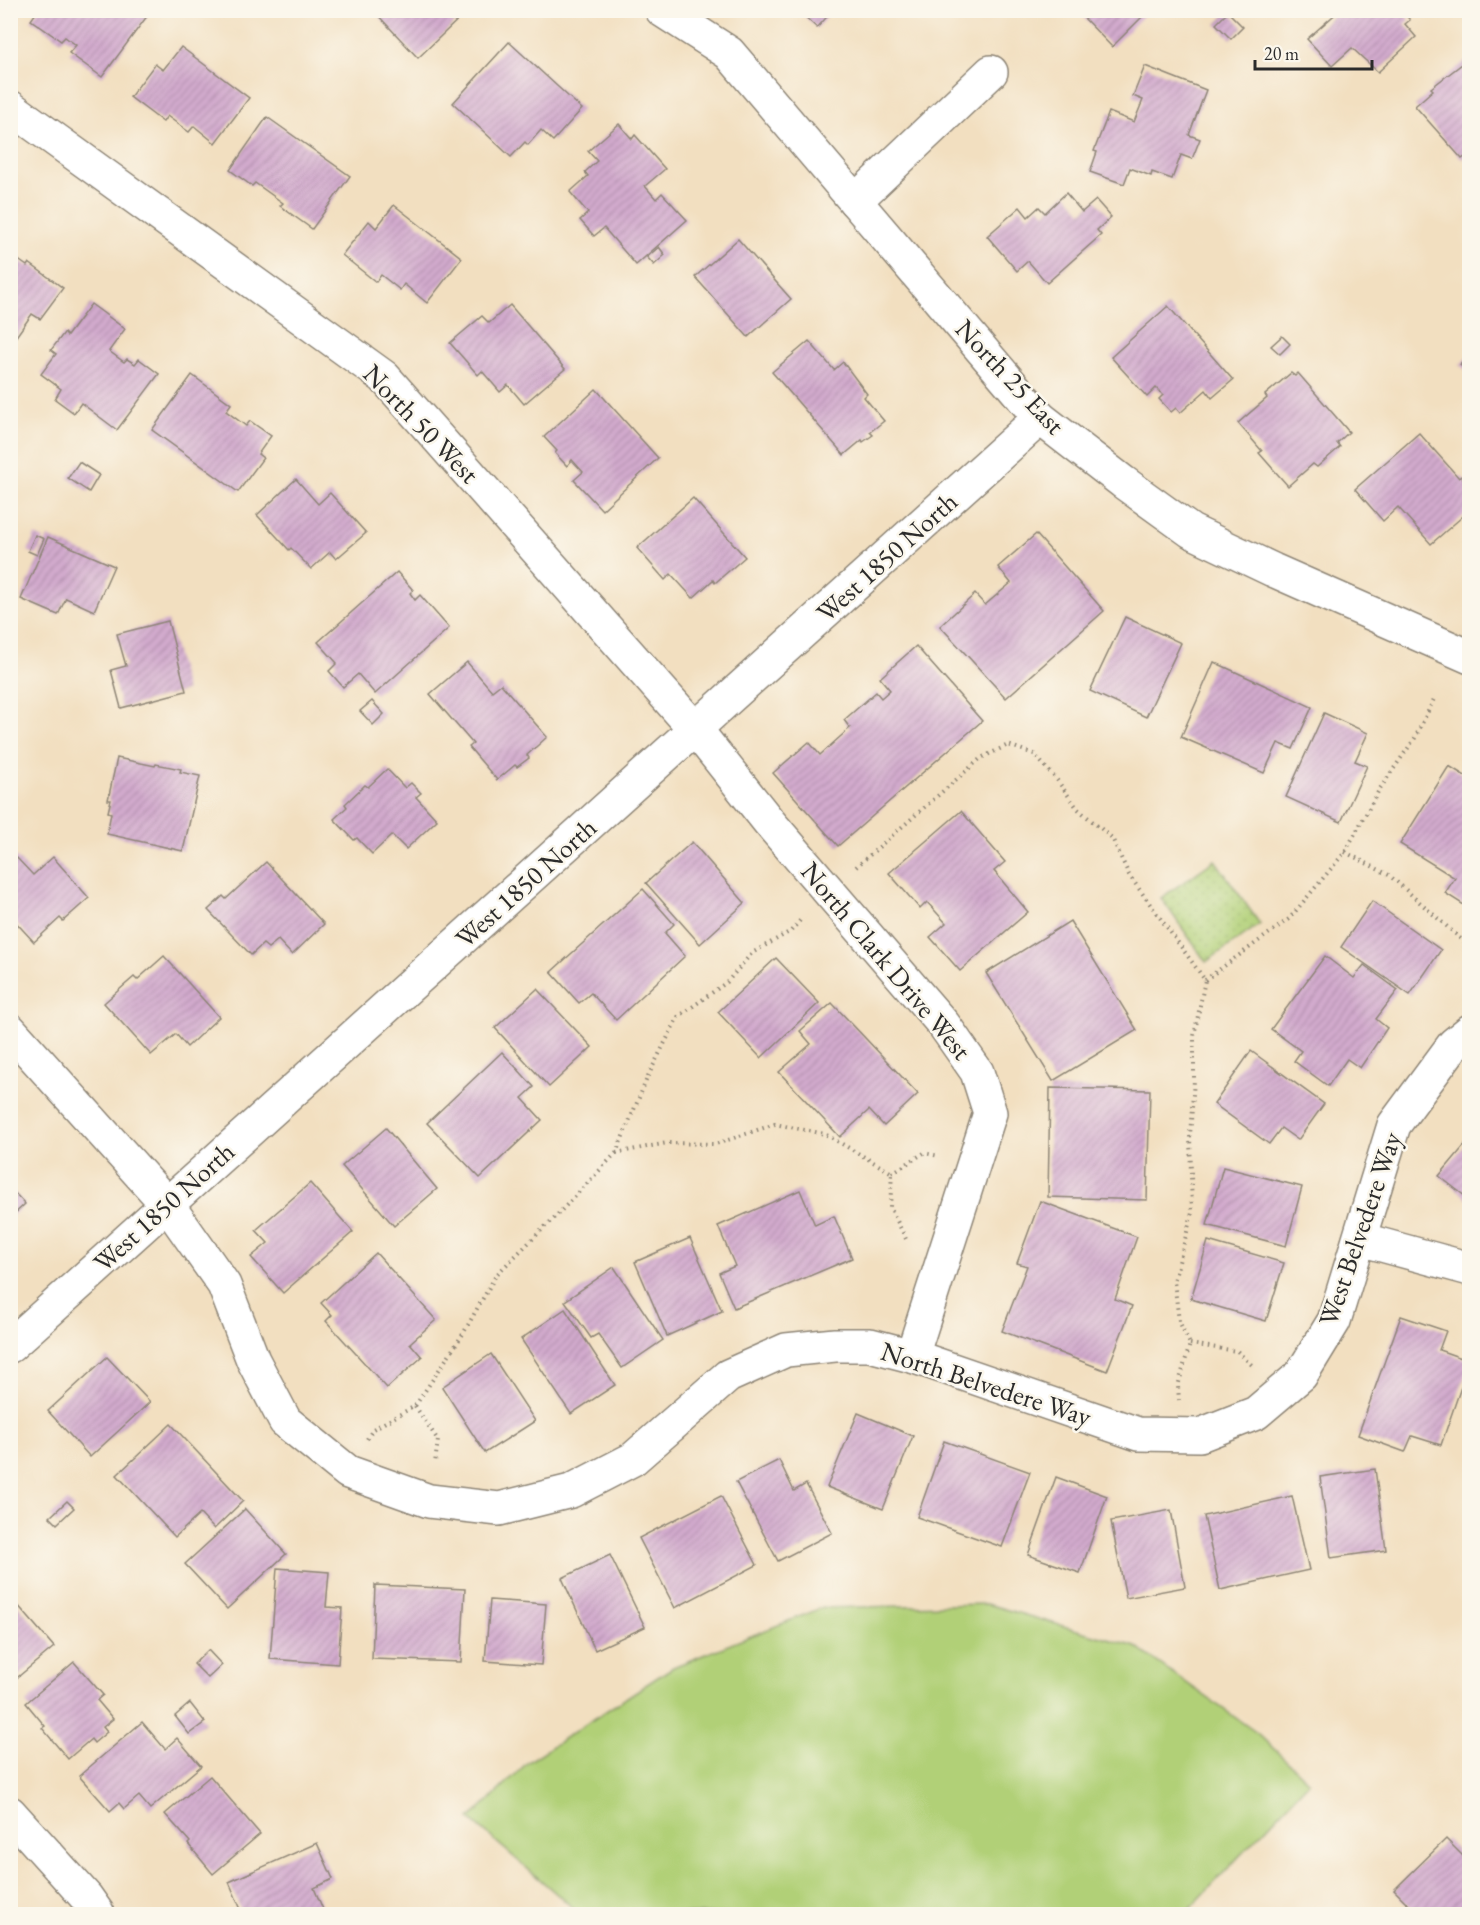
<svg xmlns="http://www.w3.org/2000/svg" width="1480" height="1925" font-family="'EB Garamond',serif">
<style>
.park{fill:url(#park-dots);stroke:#6e7e51;stroke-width:1.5}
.garden{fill:#b1d077;stroke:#6e7e51;stroke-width:1.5}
.building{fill:url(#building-hatch)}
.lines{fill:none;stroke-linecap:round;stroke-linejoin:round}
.minor-casing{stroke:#8e8576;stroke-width:36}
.path{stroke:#8e8576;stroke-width:4;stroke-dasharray:1.5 4.5;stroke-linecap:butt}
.minor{stroke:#fff;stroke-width:33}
.labels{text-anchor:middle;stroke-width:5;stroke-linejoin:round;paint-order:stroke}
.street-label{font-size:27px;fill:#2b2b2b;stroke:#fbf7ec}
</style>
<defs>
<pattern id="park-dots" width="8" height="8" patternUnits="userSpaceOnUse" patternTransform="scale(1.5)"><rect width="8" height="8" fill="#b1d077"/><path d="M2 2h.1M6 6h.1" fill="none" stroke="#98b367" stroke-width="1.8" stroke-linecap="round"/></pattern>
<pattern id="building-hatch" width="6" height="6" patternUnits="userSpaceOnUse" patternTransform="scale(1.5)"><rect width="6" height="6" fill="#d2aacd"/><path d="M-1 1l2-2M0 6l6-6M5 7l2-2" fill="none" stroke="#b492b0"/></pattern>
</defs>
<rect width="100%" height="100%" fill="#fbf7ec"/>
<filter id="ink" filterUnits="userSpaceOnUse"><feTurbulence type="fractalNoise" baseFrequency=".0167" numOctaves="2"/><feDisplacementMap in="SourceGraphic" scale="12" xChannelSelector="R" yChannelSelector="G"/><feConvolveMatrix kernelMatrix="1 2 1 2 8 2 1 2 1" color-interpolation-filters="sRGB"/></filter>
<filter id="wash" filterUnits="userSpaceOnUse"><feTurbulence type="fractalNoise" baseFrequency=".008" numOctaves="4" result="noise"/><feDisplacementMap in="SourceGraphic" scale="24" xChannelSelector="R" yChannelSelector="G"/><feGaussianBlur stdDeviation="1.35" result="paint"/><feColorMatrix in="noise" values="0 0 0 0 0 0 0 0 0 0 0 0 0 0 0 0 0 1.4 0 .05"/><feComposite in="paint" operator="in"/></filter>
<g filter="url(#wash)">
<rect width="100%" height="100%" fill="#f2dfc0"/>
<polygon class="park" points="1215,860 1260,924 1206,962 1161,898"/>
<polygon class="garden" points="987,1604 1136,1647 1257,1733 1309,1782 1185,1914 580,1914 470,1819 528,1762 673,1667 821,1608"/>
<g id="blocks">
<g class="building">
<polygon points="38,10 141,10 148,15 102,77 69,53 76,45 65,37 61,41 31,20"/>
<polygon points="373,10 468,10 418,58"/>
<polygon points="798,10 833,10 817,28"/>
<polygon points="1090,10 1149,10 1112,47 1083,17"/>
<polygon points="1340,10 1401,10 1410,20 1405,24 1416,37 1378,72 1352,48 1332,66 1307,39"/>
<polygon points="1228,12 1243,27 1231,39 1216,24"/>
<polygon points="509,42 582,109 553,141 541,130 528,145 525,142 511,157 453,103"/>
<polygon points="181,47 249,98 215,143 194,126 189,132 167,116 163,122 130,97 155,64 163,70"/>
<polygon points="1466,61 1470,65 1470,153 1462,159 1415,106 1433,90 1431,88"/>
<polygon points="1145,66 1206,90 1189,135 1200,139 1192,159 1181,155 1172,179 1152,172 1151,176 1130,168 1124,184 1090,172 1097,152 1094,151 1109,112 1134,122 1143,100 1133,96"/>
<polygon points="267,117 350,176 312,229 280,206 283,203 255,183 252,186 230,170"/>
<polygon points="619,124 632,139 635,135 665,169 645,186 656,199 662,193 687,220 636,265 604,228 594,236 580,220 588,213 570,192 588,176 585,172 597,161 588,151"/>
<polygon points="1066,193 1082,212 1096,200 1111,217 1097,230 1101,235 1047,283 1028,261 1017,271 987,236 1020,207 1028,217 1039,207 1045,213"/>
<polygon points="394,205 462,258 427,303 404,284 400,290 381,275 376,282 342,255 369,221 376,228"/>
<polygon points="738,239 791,299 748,337 695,277"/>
<polygon points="659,247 665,255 654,265 647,257"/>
<polygon points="10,254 27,266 29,263 63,288 40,319 32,314 15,338 10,335"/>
<polygon points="91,304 125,329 109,351 124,362 127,359 135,364 139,359 159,374 117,430 81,403 74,413 55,399 61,389 41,374 56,354 51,350 64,333 67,336"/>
<polygon points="510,305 565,369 524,404 508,385 500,392 482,371 478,375 450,343 482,316 489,323"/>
<polygon points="1168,306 1233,380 1212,398 1206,390 1180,413 1176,408 1171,412 1159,399 1163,395 1156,388 1147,397 1111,357"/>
<polygon points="1282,336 1290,344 1280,354 1271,346"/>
<polygon points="809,341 834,370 843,362 867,394 864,397 884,421 870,432 873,435 863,442 862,440 844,455 772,372"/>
<polygon points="1470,355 1470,374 1460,365"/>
<polygon points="1291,373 1295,376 1298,373 1349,432 1337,443 1340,447 1317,467 1313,464 1288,486 1259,453 1262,451 1238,423 1267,398 1265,395"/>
<polygon points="192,375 231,404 226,411 246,426 250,421 271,436 258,454 263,458 238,492 152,430"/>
<polygon points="596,389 658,458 602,510 574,480 583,472 572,460 567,466 555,453 557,451 544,437"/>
<polygon points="1419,433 1459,478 1461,476 1470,486 1470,510 1431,544 1398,507 1383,521 1355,489"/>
<polygon points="79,462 99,475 89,492 68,478"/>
<polygon points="296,479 318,504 330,493 366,533 336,559 330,552 311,569 291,548 289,550 257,515"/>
<polygon points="693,498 745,557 715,583 713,580 693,598 671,574 665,580 637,548"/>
<polygon points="1036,534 1104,611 1006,698 940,626 975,594 985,605 1011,583 998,567"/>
<polygon points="35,535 44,539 37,555 28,551"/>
<polygon points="48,537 114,566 94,611 66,598 58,615 21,599"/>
<polygon points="397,572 413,590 410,593 415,600 420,595 449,628 375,694 358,674 343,687 329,671 337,663 318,642"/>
<polygon points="1125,617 1181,643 1146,717 1090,691"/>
<polygon points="168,621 186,691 121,708 111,670 126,666 117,634"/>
<polygon points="916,646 982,721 838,846 773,773 809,742 820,755 850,728 844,720 876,692 881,698 890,690 880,678"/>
<polygon points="467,662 492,691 501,684 547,737 527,755 529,758 517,767 515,765 497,780 469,747 473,744 430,694"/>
<polygon points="1214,662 1312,707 1293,749 1278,743 1264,773 1181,737"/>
<polygon points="372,701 384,714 373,725 360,711"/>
<polygon points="1324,713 1368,733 1355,761 1367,766 1341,822 1286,797"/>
<polygon points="117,758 155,766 156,764 181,769 180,772 200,776 183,851 107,834 111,813 108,812 111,800 108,800"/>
<polygon points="1449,766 1470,779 1470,909 1445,893 1455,878 1400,844"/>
<polygon points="387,769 405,788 411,783 421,793 416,797 437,820 406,849 392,835 372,854 357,838 354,840 334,819 347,807 345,804 365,785 368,787"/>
<polygon points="961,811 1005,862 994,871 1028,912 960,971 930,937 946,923 927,902 920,909 889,873"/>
<polygon points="692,842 745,903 700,944 646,883"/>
<polygon points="16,857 33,875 53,857 89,898 63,921 60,918 34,942 10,916 10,862"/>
<polygon points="266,862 324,924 292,955 278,940 268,948 263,944 251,955 208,910 223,896 226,899"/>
<polygon points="643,889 674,924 665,933 685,956 616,1020 591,993 579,1003 551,972"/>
<polygon points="1372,901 1441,950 1410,995 1341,947"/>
<polygon points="1070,921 1137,1030 1053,1081 986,973"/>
<polygon points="164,956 219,1017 187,1047 176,1034 151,1055 104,1003 134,977 137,980"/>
<polygon points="1325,956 1354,978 1364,965 1398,990 1376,1019 1387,1028 1360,1068 1347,1059 1328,1086 1294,1061 1301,1051 1271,1029"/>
<polygon points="776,958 819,1003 761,1058 718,1012"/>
<polygon points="537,989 592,1047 549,1087 495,1028"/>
<polygon points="832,1003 918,1094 884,1126 869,1110 840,1137 779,1072 811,1044 800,1031"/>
<polygon points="1251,1051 1324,1104 1298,1140 1281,1128 1269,1144 1214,1104"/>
<polygon points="502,1052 534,1087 522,1098 542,1120 480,1178 427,1123"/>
<polygon points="1050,1088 1150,1090 1147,1200 1048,1197"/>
<polygon points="386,1128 437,1189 394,1226 342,1166"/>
<polygon points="1470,1139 1470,1200 1439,1176"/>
<polygon points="1223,1167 1302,1187 1286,1246 1207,1225"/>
<polygon points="310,1183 353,1232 283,1293 251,1257 268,1243 256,1230"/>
<polygon points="10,1188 25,1204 10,1218"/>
<polygon points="800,1190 815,1225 834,1216 852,1258 734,1308 719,1273 735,1266 718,1226"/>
<polygon points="1040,1201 1137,1237 1115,1299 1132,1306 1107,1371 1002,1331 1027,1266 1017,1263"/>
<polygon points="690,1238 722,1311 667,1336 635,1262"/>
<polygon points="1208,1241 1284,1263 1266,1321 1191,1299"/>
<polygon points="376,1253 436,1320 410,1343 422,1357 387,1388 326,1321 332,1315 321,1303"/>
<polygon points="614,1267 663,1340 622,1368 598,1334 591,1338 565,1301"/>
<polygon points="565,1309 615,1385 571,1414 521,1339"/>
<polygon points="1401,1316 1446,1331 1439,1350 1470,1361 1441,1445 1412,1436 1405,1452 1358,1435"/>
<polygon points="491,1354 535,1421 485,1453 442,1387"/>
<polygon points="107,1357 150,1402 90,1457 48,1411"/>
<polygon points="858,1413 913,1436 883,1509 827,1487"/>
<polygon points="171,1424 243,1501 214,1529 200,1514 175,1537 117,1475"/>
<polygon points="944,1441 1030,1472 1002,1547 917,1517"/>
<polygon points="779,1460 794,1491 806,1484 832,1533 778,1561 736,1482"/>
<polygon points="1375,1469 1386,1550 1331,1558 1320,1477"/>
<polygon points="1056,1477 1107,1496 1080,1573 1028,1555"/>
<polygon points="721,1496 757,1565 675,1608 639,1538"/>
<polygon points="1292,1496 1309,1570 1220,1590 1204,1516"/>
<polygon points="67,1501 74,1508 57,1524 50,1517"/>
<polygon points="245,1509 286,1554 227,1609 185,1564"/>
<polygon points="1171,1510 1185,1587 1126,1598 1111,1521"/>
<polygon points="610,1555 645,1627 595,1650 562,1578"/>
<polygon points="277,1568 329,1572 326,1607 342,1608 338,1664 270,1659"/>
<polygon points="375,1585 465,1589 461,1662 372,1659"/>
<polygon points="10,1596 54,1647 13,1681 10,1678"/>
<polygon points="490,1600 546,1604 541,1665 485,1661"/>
<polygon points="208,1650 222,1665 208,1678 194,1664"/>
<polygon points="74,1662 103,1695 97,1700 113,1719 103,1727 107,1732 94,1743 91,1739 68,1759 42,1728 45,1726 26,1703"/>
<polygon points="190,1703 205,1722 189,1734 175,1716"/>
<polygon points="142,1722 165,1749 177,1738 201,1766 150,1809 139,1796 124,1809 119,1803 110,1811 79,1776"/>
<polygon points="210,1776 260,1834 213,1874 188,1844 190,1842 165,1814"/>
<polygon points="1446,1839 1470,1863 1470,1913 1459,1914 1456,1911 1452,1914 1418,1914 1394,1890"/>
<polygon points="317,1843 333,1879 314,1888 325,1914 243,1914 229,1882"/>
</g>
</g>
</g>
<g filter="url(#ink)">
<use href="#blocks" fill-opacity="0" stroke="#8e8576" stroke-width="1.5"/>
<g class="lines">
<defs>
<g id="minor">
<polyline points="662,10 729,53 1040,418 1123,482 1191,531 1273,570 1470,657"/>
<polyline points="10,107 384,377 696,730 769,822 944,1025 977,1072 990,1113 912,1356"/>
<polyline points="855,201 991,72"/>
<polyline points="10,1030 167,1204 193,1241 224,1285 253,1360 285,1421 348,1472 429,1501 499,1509 571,1491 633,1459 728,1376 786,1350 835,1345 870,1345 912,1356 1138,1434 1200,1435 1256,1413 1301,1375 1334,1321 1394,1125 1454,1044 1470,1031"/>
<polyline points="1360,1239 1470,1269"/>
<polyline points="10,1346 1040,418"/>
<polyline points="10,1813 86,1897 98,1914"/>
</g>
</defs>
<use href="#minor" class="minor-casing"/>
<g class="path">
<polyline points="1345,852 1389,875 1470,947"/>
<polyline points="856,867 981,758 1008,745 1034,754 1057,780 1078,809 1112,838 1129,875 1205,980 1194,1036 1194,1080 1190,1135 1192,1213 1174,1281 1179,1321 1190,1344 1178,1386 1179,1400"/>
<polyline points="1205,980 1289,919 1345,852 1379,790 1415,738 1435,697"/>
<polyline points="616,1153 667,1143 716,1144 775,1124 825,1134 892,1173 890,1207 906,1239 910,1240"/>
<polyline points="892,1173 924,1153 939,1156"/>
<polyline points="1190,1344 1237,1351 1254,1367"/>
<polyline points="415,1406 438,1440 435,1463"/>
<polyline points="367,1439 373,1429 415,1406 463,1334 496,1275 559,1213 616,1153 648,1076 678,1017 727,982 752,953 791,931 802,918"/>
</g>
<use href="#minor" class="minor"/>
</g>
</g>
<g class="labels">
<g class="street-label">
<text transform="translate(1010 377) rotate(47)" y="9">North 25 East</text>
<text transform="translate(421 424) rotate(46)" y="9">North 50 West</text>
<text transform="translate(887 557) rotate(-42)" y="9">West 1850 North</text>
<text transform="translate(526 883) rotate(-42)" y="9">West 1850 North</text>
<text transform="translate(886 961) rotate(50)" y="9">North Clark Drive West</text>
<text transform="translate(164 1207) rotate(-42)" y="9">West 1850 North</text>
<text transform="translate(1360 1229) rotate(-71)" y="9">West Belvedere Way</text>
<text transform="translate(986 1384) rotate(18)" y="9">North Belvedere Way</text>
</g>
</g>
<rect width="1480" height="1925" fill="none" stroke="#fbf7ec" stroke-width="36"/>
<path d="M1255 60v9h117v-9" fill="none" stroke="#2b2b2b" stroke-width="3"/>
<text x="1264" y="60" font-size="18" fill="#2b2b2b" stroke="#fbf7ec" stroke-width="4.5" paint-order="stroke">20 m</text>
</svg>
